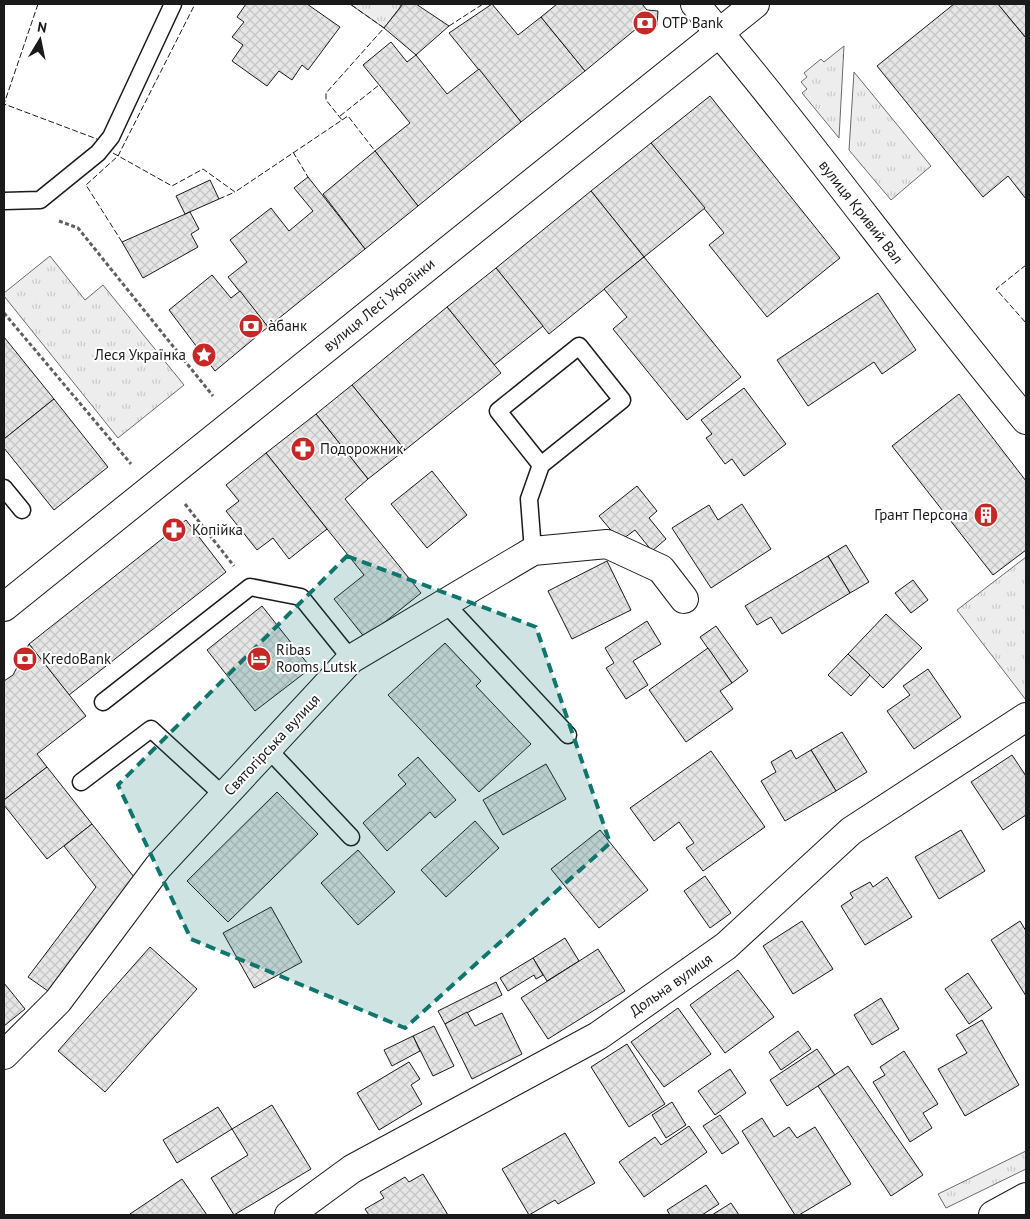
<svg xmlns="http://www.w3.org/2000/svg" width="1030" height="1219" font-family="'PT Sans',sans-serif">
<style>
.grass{fill:url(#grass-tufts);stroke:#6a6a6a}
.building{fill:url(#building-cross-hatch);stroke:#1a1a1a}
.lines{fill:none;stroke-linecap:round;stroke-linejoin:round}
.lane-casing{stroke:#1a1a1a;stroke-width:19}
.street-casing{stroke:#1a1a1a;stroke-width:30}
.secondary-casing{stroke:#1a1a1a;stroke-width:30}
.path{stroke:#5f5f5f;stroke-width:3;stroke-dasharray:4 2.5;stroke-linecap:butt}
.lane{stroke:#fff;stroke-width:16}
.street{stroke:#fff;stroke-width:28}
.secondary{stroke:#fff;stroke-width:28}
.fence{stroke:#1a1a1a;stroke-width:1;stroke-dasharray:6 2.5;stroke-linecap:butt}
.marked{fill:#0f766e;fill-opacity:0.2;stroke:#0f766e;stroke-width:4;stroke-dasharray:10 6;stroke-linejoin:round}
.labels{text-anchor:middle;stroke-width:4;stroke-linejoin:round;paint-order:stroke}
.poi-label{font-size:15px;fill:#1a1a1a;stroke:#fff;text-anchor:start}
.street-label{font-size:15px;fill:#1a1a1a;stroke:#fff}
</style>
<defs>
<pattern id="grass-tufts" width="24" height="20" patternUnits="userSpaceOnUse" patternTransform="scale(1.25)"><rect width="24" height="20" fill="#ededed"/><path d="M3 7l-1-3M5 7V3M7 7l1-3M15 17l-1-3M17 17v-4M19 17l1-3" fill="none" stroke="#cbcbcb"/></pattern>
<pattern id="building-cross-hatch" width="8" height="8" patternUnits="userSpaceOnUse" patternTransform="scale(1.25)"><rect width="8" height="8" fill="#e6e6e6"/><path d="M0 0l8 8M0 8l8-8" fill="none" stroke="#c5c5c5"/></pattern>
</defs>
<rect width="100%" height="100%" fill="#fff"/>
<g class="grass">
<polygon points="350,4 399,4 401,6 384,28"/>
<polygon points="844,46 839,138 802,93 807,89 801,82 807,77 804,73 821,59 824,62"/>
<polygon points="854,72 931,166 891,200 849,150"/>
<polygon points="50,256 85,300 103,285 184,385 118,438 4,296 4,293"/>
<polygon points="1026,557 1026,700 957,610"/>
<polygon points="1026,1151 1026,1169 946,1208 938,1194"/>
</g>
<g class="building">
<polygon points="246,4 307,4 340,27 308,70 302,65 292,80 279,71 267,86 232,61 243,45 232,37 244,22 237,17"/>
<polygon points="403,4 416,4 449,26 416,55 384,28"/>
<polygon points="492,4 518,35 541,17 585,71 521,122 449,33"/>
<polygon points="557,4 642,4 647,10 658,11 657,26 642,24 585,71 541,17"/>
<polygon points="954,4 998,4 1026,38 1026,199 1008,176 983,197 877,66"/>
<polygon points="998,4 1026,4 1026,38"/>
<polygon points="391,42 407,62 416,55 447,94 479,69 521,122 418,206 375,151 410,123 363,65"/>
<polygon points="710,96 840,258 767,317 709,245 724,233 651,143"/>
<polygon points="651,143 705,208 644,257 591,191"/>
<polygon points="375,151 418,206 365,249 323,194"/>
<polygon points="308,177 365,249 268,327 228,277 247,262 230,240 271,208 289,231 313,211 294,188"/>
<polygon points="210,180 219,199 185,214 176,196"/>
<polygon points="591,191 644,257 549,334 496,268"/>
<polygon points="190,212 199,229 191,234 198,247 143,278 122,242"/>
<polygon points="644,257 741,377 687,420 613,329 627,317 604,289"/>
<polygon points="496,268 543,326 494,365 447,307"/>
<polygon points="212,275 231,298 240,291 268,327 215,371 169,310"/>
<polygon points="878,293 916,350 882,374 874,362 808,406 777,360"/>
<polygon points="447,307 501,373 405,450 352,385"/>
<polygon points="4,337 54,399 4,439"/>
<polygon points="352,385 405,450 368,479 316,414"/>
<polygon points="744,388 786,444 744,476 732,459 725,464 706,438 712,434 701,420"/>
<polygon points="959,394 1026,481 1026,550 993,575 892,446"/>
<polygon points="54,399 108,467 54,510 4,448 4,439"/>
<polygon points="316,414 368,479 345,499 421,593 365,638 334,599 364,575 266,453"/>
<polygon points="266,453 327,529 289,559 273,538 257,550 226,511 239,501 226,485"/>
<polygon points="432,471 467,515 427,548 391,504"/>
<polygon points="637,486 657,511 649,518 666,539 652,551 635,530 620,541 599,516"/>
<polygon points="742,504 771,549 711,588 672,528 709,505 718,520"/>
<polygon points="186,520 226,572 69,695 29,644"/>
<polygon points="846,545 869,582 850,593 828,556"/>
<polygon points="828,556 850,593 782,634 771,617 757,625 745,606"/>
<polygon points="607,561 631,610 572,639 548,591"/>
<polygon points="913,580 928,600 911,613 895,593"/>
<polygon points="262,606 311,668 255,711 207,650"/>
<polygon points="886,614 922,648 883,688 848,654"/>
<polygon points="647,621 661,644 633,661 648,685 626,699 606,668 614,663 605,648"/>
<polygon points="716,626 748,671 732,683 700,637"/>
<polygon points="445,643 481,681 476,686 531,744 479,792 388,695"/>
<polygon points="29,644 86,716 37,754 47,767 4,800 4,681 13,675"/>
<polygon points="708,648 732,683 720,691 733,709 686,742 649,690"/>
<polygon points="848,654 870,675 851,696 828,675"/>
<polygon points="928,669 961,717 914,749 887,711 910,695 903,686"/>
<polygon points="842,732 867,772 836,791 811,750"/>
<polygon points="791,750 796,759 811,750 836,791 785,821 761,781 776,772 771,762"/>
<polygon points="711,751 765,827 703,871 686,848 694,843 679,822 654,841 630,808"/>
<polygon points="1012,755 1026,776 1026,815 1003,830 971,782"/>
<polygon points="418,757 456,800 435,818 430,812 387,851 363,823 406,784 398,775"/>
<polygon points="546,764 566,799 503,835 483,800"/>
<polygon points="47,767 92,824 47,859 4,805 4,800"/>
<polygon points="277,792 318,834 228,922 187,881"/>
<polygon points="475,821 499,848 446,897 421,870"/>
<polygon points="92,824 134,877 48,991 28,977 96,887 64,846"/>
<polygon points="600,830 648,890 599,928 551,869"/>
<polygon points="961,830 985,871 939,899 915,857"/>
<polygon points="358,850 395,892 358,925 321,883"/>
<polygon points="705,876 731,913 710,928 684,891"/>
<polygon points="887,877 912,917 865,945 841,906 853,898 850,893 870,882 873,887"/>
<polygon points="271,907 302,962 254,988 223,933"/>
<polygon points="802,921 833,969 793,994 763,946"/>
<polygon points="1020,921 1026,931 1026,996 991,940"/>
<polygon points="565,938 579,961 547,981 533,958"/>
<polygon points="150,947 197,989 105,1092 58,1051"/>
<polygon points="598,949 625,991 548,1039 521,998"/>
<polygon points="533,958 543,975 536,979 534,975 508,991 500,978"/>
<polygon points="738,970 774,1017 725,1053 690,1005"/>
<polygon points="968,973 992,1008 969,1024 945,989"/>
<polygon points="496,982 502,995 445,1024 438,1011"/>
<polygon points="4,983 25,1009 4,1026"/>
<polygon points="881,998 899,1029 872,1045 854,1015"/>
<polygon points="678,1008 711,1054 664,1087 631,1042"/>
<polygon points="467,1012 475,1026 502,1013 522,1054 472,1079 445,1024"/>
<polygon points="982,1020 1019,1085 965,1116 938,1069 967,1053 956,1035"/>
<polygon points="434,1026 454,1066 433,1076 413,1036"/>
<polygon points="798,1031 811,1049 781,1070 769,1052"/>
<polygon points="413,1036 420,1051 392,1066 384,1050"/>
<polygon points="627,1044 665,1104 629,1127 591,1067"/>
<polygon points="817,1049 835,1075 787,1106 770,1080"/>
<polygon points="904,1051 938,1104 923,1113 932,1128 910,1142 873,1082 885,1075 880,1067"/>
<polygon points="409,1062 420,1079 411,1085 422,1104 379,1130 357,1093"/>
<polygon points="848,1066 923,1175 891,1196 818,1086"/>
<polygon points="730,1069 746,1093 715,1115 698,1091"/>
<polygon points="672,1102 686,1125 666,1138 652,1115"/>
<polygon points="272,1105 311,1169 234,1215 211,1178 248,1155 232,1129"/>
<polygon points="218,1107 232,1129 177,1163 163,1140"/>
<polygon points="720,1115 739,1143 722,1154 703,1126"/>
<polygon points="762,1118 774,1137 789,1127 797,1138 815,1127 851,1184 799,1215 795,1215 742,1131"/>
<polygon points="689,1126 707,1152 644,1197 619,1162 655,1137 661,1145"/>
<polygon points="565,1133 595,1183 558,1204 555,1200 529,1215 502,1169"/>
<polygon points="423,1174 448,1215 369,1215 365,1209 384,1198 380,1192 405,1177 409,1182"/>
<polygon points="182,1179 207,1215 131,1215 130,1214"/>
<polygon points="706,1185 719,1204 702,1215 670,1215 667,1210"/>
<polygon points="731,1203 739,1215 712,1215"/>
</g>
<g class="lines">
<defs>
<g id="lane">
<polyline points="4,201 40,200 98,153 111,137 173,4"/>
<polyline points="4,488 22,510"/>
<polyline points="533,551 529,499 541,465 622,400 579,346 498,411 541,465"/>
<polyline points="445,603 568,735"/>
<polyline points="103,702 250,587 301,597 351,659"/>
<polyline points="268,749 351,837"/>
<polyline points="81,782 151,729 224,796"/>
</g>
<g id="street">
<path d="M695 4C810 139 913 284 1026 420"/>
<polyline points="4,607 755,4"/>
<polyline points="4,1055 58,1001 158,867 351,659 533,551 607,544 661,569 684,599"/>
<polyline points="289,1215 352,1169 598,1036 726,946 851,831 1026,717"/>
</g>
<polyline id="secondary" points="993,1215 1026,1197"/>
</defs>
<use href="#lane" class="lane-casing"/>
<use href="#street" class="street-casing"/>
<use href="#secondary" class="secondary-casing"/>
<g class="path">
<polyline points="59,221 78,228 213,396"/>
<polyline points="4,313 131,464"/>
<polyline points="185,504 234,566"/>
</g>
<use href="#lane" class="lane"/>
<use href="#street" class="street"/>
<use href="#secondary" class="secondary"/>
<g class="fence">
<polyline points="38,4 4,104 97,139"/>
<polyline points="449,26 483,4"/>
<polyline points="340,116 379,85"/>
<polyline points="342,120 348,116 375,151"/>
<polyline points="293,152 308,177"/>
<polyline points="113,153 172,186 203,169 235,192 342,120 326,100 326,93 384,28 350,4"/>
<polyline points="219,199 235,192"/>
<polyline points="122,242 86,185 118,156 195,4"/>
<polyline points="1026,265 996,289 1026,323"/>
</g>
</g>
<path class="marked" d="M347 556 536 627 610 843 405 1028 191 939 118 785Z"/>
<defs>
<symbol id="bank-disc" viewBox="-11 -11 22 22"><circle r="9.5" fill="#c62828" stroke="#fff"/><path d="M-6-4H6V4H-6ZM0-2.3a2.3 2.3 0 1 0 0 4.6a2.3 2.3 0 1 0 0-4.6Z" fill="#fff"/></symbol>
<symbol id="sight-disc" viewBox="-11 -11 22 22"><circle r="9.5" fill="#c62828" stroke="#fff"/><path d="M0-6L1.8-2.2L6-1.7L2.9 1.2L3.7 5.4L0 3.3L-3.7 5.4L-2.9 1.2L-6-1.7L-1.8-2.2Z" fill="#fff"/></symbol>
<symbol id="pharmacy-disc" viewBox="-11 -11 22 22"><circle r="9.5" fill="#c62828" stroke="#fff"/><path d="M-2-6h4v4h4v4h-4v4h-4v-4h-4v-4h4Z" fill="#fff"/></symbol>
<symbol id="building-disc" viewBox="-11 -11 22 22"><circle r="9.5" fill="#c62828" stroke="#fff"/><path d="M-4-6H4V6H1V3H-1V6H-4ZM-2.5-4.3h1.7v1.8h-1.7ZM.8-4.3h1.7v1.8H.8ZM-2.5-1h1.7V.8h-1.7ZM.8-1h1.7V.8H.8Z" fill="#fff"/></symbol>
<symbol id="hotel-disc" viewBox="-11 -11 22 22"><circle r="9.5" fill="#c62828" stroke="#fff"/><path d="M-6-4.5h1.5V1H6V5H4.5V3h-9V5H-6ZM-4 0a1.8 1.8 0 1 1 3.6 0ZM.5 0V-2.5h3Q6-2.5 6 0Z" fill="#fff"/></symbol>
</defs>
<g fill-rule="evenodd">
<use href="#bank-disc" x="631" y="9" width="28" height="28"/>
<use href="#bank-disc" x="237" y="312" width="28" height="28"/>
<use href="#sight-disc" x="190" y="341" width="28" height="28"/>
<use href="#pharmacy-disc" x="289" y="435" width="28" height="28"/>
<use href="#building-disc" x="972" y="501" width="28" height="28"/>
<use href="#pharmacy-disc" x="160" y="516" width="28" height="28"/>
<use href="#bank-disc" x="11" y="645" width="28" height="28"/>
<use href="#hotel-disc" x="245" y="645" width="28" height="28"/>
</g>
<g class="labels">
<g class="poi-label">
<text x="662" y="28">OTP Bank</text>
<text x="268" y="331">а̀банк</text>
<text x="186" y="360" text-anchor="end">Леся Українка</text>
<text x="320" y="454">Подорожник</text>
<text x="968" y="520" text-anchor="end">Грант Персона</text>
<text x="192" y="535">Копійка</text>
<text x="276" y="655">Ribas<tspan x="276" dy="17">Rooms Lutsk</tspan></text>
<text x="42" y="664">KredoBank</text>
</g>
<g class="street-label">
<text transform="translate(861 212) rotate(52)" y="5">вулиця Кривий Вал</text>
<text transform="translate(379 305) rotate(-39)" y="5">вулиця Лесі Українки</text>
<text transform="translate(272 745) rotate(-47)" y="5">Святогірська вулиця</text>
<text transform="translate(671 985) rotate(-35)" y="5">Дольна вулиця</text>
</g>
</g>
<rect width="1030" height="1219" fill="none" stroke="#1a1a1a" stroke-width="10"/>
<g transform="translate(40 40) rotate(10)" stroke="#ffffff" stroke-width="4" paint-order="stroke">
<path d="M0-4L9 19L0 12L-9 19Z" fill="#1a1a1a"/>
<text y="-8" font-size="14" font-weight="bold" text-anchor="middle" fill="#1a1a1a">N</text>
</g>
</svg>
